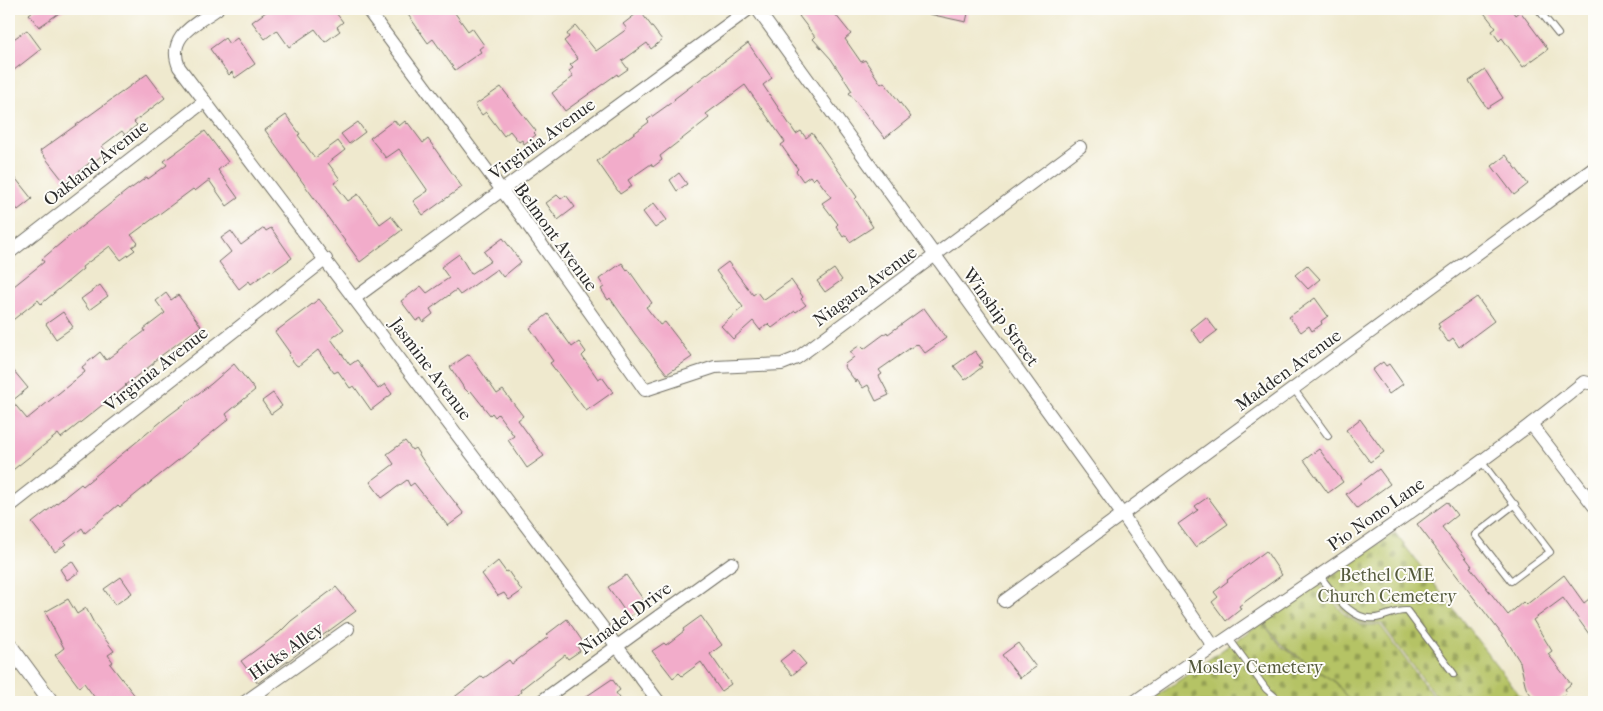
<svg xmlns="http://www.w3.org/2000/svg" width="1603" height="711" font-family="'IM FELL French Canon',serif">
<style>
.cemetery{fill:url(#cemetery-stones);stroke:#707748}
.building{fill:#f2acca}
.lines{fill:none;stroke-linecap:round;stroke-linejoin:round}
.service-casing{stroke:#706e64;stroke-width:8}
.minor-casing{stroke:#706e64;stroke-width:14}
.tertiary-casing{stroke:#706e64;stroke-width:17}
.service{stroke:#fff;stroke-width:6}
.minor{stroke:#fff;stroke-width:12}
.tertiary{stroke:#fff;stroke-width:15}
.labels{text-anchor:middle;stroke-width:4;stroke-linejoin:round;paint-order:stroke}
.street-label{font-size:18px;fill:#2b2b2b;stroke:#fdfcf7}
.park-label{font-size:18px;fill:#54593c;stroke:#fdfcf7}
</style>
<defs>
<pattern id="cemetery-stones" width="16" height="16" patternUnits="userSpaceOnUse" patternTransform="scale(1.25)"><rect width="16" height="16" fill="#b5c365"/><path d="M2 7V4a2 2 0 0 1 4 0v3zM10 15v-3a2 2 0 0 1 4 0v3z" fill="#939f53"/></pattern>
</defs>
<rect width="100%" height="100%" fill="#fdfcf7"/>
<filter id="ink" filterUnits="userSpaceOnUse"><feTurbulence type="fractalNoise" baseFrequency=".02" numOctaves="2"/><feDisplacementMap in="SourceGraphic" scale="10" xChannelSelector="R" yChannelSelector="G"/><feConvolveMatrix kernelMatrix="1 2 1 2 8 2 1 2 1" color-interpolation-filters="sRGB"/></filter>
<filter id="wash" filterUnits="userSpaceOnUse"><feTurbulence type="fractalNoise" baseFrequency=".0096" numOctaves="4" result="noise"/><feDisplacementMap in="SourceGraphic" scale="20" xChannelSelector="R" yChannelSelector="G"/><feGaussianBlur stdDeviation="1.12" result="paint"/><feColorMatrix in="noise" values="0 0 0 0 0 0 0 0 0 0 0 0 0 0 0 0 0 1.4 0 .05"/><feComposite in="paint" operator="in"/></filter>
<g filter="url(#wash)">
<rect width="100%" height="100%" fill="#efe9ce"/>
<g class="cemetery">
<polygon points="1395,533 1525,702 1440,702 1381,623 1361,623 1347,614 1320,583"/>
<polygon points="1318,584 1345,615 1361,625 1380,625 1437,702 1351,702 1336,683 1282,645 1263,622"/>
<polygon points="1262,622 1281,646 1336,683 1350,702 1161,702 1157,696"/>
</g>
<g id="blocks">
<g class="building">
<polygon points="36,9 65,9 39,27 29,14"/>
<polygon points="270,9 333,9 343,22 337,27 340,31 325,42 315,29 289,47 277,30 265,39 252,22"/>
<polygon points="404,9 452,9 468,31 472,28 484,45 479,49 481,52 455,70 433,39 428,43"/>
<polygon points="809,9 831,9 851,34 845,39 861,62 865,60 881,84 884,82 911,117 885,138 849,93 852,91 831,59 813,39 815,37 799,16"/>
<polygon points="929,9 969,9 966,22 929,14"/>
<polygon points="1481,9 1511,9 1515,15 1520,11 1548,49 1523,67 1502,38 1499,41 1492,31 1496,28"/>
<polygon points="640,11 662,40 651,49 647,43 622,61 628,69 618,76 617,74 565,111 552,93 573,77 569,71 573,68 570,65 578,59 564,41 569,37 567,34 576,26 596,51 627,29 623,24"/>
<polygon points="27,30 41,49 9,74 9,46 14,42 12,40"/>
<polygon points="225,38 229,44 237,38 255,64 235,78 232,72 229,75 210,49"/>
<polygon points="748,43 772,78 763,85 796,134 801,131 806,138 812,133 857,197 855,199 873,227 850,242 846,235 843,237 836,226 838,224 822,203 831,197 816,177 813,180 810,176 803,181 796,171 798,169 781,145 785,142 745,85 706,114 709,118 660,156 662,160 653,167 651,164 628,180 632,186 620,194 597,161 649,122 647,120 675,100 674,99"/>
<polygon points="1485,70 1503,98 1487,108 1469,81"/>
<polygon points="147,74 165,98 134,122 137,125 125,135 122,131 102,146 106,152 95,161 93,160 65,183 40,151"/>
<polygon points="501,87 536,131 534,133 536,135 524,144 522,140 519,142 510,131 504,136 486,112 482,115 475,105"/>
<polygon points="286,115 300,134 298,135 315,158 338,141 345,150 328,163 340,179 334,183 348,201 358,194 380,224 391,216 402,230 360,262 265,130"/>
<polygon points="394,120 399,126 405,121 407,124 408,123 423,143 428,139 462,187 423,215 413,201 428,191 399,149 386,158 370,138"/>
<polygon points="358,122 365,132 349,144 341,134"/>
<polygon points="205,131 228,162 218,170 238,198 227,206 209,180 195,191 193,189 131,235 138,243 132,247 135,250 121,260 110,246 82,267 83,269 41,304 38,300 9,323 9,290 44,262 42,259 67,238 129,189 129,190 147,177 148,179 167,165 164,161"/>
<polygon points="1506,155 1528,184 1514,195 1492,166"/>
<polygon points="9,170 32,199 18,210 9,199"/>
<polygon points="679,173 687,184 677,191 670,180"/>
<polygon points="557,195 561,199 566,195 575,207 558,220 546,203"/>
<polygon points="654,203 667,220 655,228 643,212"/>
<polygon points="264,228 266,231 271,228 292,258 272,272 270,270 251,284 249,281 239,289 219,262 231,252 221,238 231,231 241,245"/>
<polygon points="503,238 521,262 503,277 497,269 460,295 456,290 430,309 433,314 423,322 421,318 416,321 401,301 421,286 427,293 449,278 441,267 459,254 471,274 491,261 484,252"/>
<polygon points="728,262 753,295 757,292 763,300 791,280 803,297 801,299 806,305 796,312 795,311 772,328 768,324 760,330 753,321 733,339 721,326 743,307 716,271"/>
<polygon points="622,263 627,270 628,269 652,303 646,307 660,325 665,322 692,357 667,374 635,334 610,298 608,300 601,289 604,287 599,279"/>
<polygon points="1307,265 1320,279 1308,289 1295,275"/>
<polygon points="834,269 842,280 825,292 817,281"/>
<polygon points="100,285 108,296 89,310 81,299"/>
<polygon points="166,293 171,300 178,295 201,326 154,361 154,363 125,385 126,386 61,438 58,434 9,473 9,365 28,388 12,401 27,419 85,372 82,367 100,352 106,360 145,331 144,329 165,313 156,301"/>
<polygon points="1477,297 1494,321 1459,347 1453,338 1448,342 1438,328 1440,327 1438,324"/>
<polygon points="1315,298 1328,316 1321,321 1322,324 1312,331 1309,326 1301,332 1289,317"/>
<polygon points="319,299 344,329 331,339 350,365 357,360 378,389 385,384 392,394 371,410 354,386 350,388 338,371 334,373 318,350 298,366 296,365 288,355 290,353 275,332"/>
<polygon points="924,308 946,338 925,353 918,344 917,345 916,344 879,370 882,374 879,376 889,395 876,401 868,385 863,388 857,380 856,382 844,366 845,364 854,357 850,352 860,345 864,349 887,332 888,334"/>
<polygon points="63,312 73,327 56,339 46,324"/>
<polygon points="548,314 572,347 579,342 586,352 582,356 598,379 602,377 613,392 586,411 550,363 553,361 530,328"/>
<polygon points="1206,317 1217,331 1201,343 1191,329"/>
<polygon points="975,351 983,362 979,365 982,367 965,380 954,366"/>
<polygon points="469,354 497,394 503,390 523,416 518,420 544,456 527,468 508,440 514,436 498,414 495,417 492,413 490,415 471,391 469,393 464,388 450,367"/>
<polygon points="1383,362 1386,366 1389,364 1403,384 1389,394 1372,370"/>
<polygon points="234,364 255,390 226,414 229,419 120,507 118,505 85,533 82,528 64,542 66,544 55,552 32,523 81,484 83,486 168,416 211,384"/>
<polygon points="273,393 282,406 271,414 262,401"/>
<polygon points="1360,419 1384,452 1370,462 1346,430"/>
<polygon points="405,441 412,450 415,448 426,465 464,514 448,526 414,483 410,486 407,480 382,498 370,482 394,464 387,454"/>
<polygon points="1319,449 1343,482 1328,493 1304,460"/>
<polygon points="1379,469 1390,484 1357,508 1346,494"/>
<polygon points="1208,497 1228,524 1195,547 1178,524 1198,510 1195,506"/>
<polygon points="1447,502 1457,515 1442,527 1472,566 1470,567 1508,615 1523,602 1526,605 1564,575 1584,603 1594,595 1594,641 1563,598 1533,620 1552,651 1548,654 1571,684 1565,689 1567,692 1554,702 1536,702 1526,688 1520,662 1507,641 1417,524"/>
<polygon points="1266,551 1282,575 1239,606 1241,609 1226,621 1212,602 1218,597 1214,592 1228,581 1227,580"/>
<polygon points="72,561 79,572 67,580 60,569"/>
<polygon points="498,561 506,572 508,571 522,591 509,600 504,593 498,596 482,574"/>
<polygon points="626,575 643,599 635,605 639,610 629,617 608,587"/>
<polygon points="121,577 132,593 115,605 104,589"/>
<polygon points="336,587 356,611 258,683 241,661 279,633 291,621"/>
<polygon points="68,599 77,614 86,608 96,627 114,651 108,655 113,662 110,664 140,702 98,702 84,683 79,687 55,655 64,648 45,612"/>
<polygon points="701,616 722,645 710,654 731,684 721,691 701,662 682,676 679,673 673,678 652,651 664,643 666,645 684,631 683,629"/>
<polygon points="567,619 583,642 577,646 580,651 568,659 565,655 520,690 521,692 507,702 448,702 482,676 484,678 509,660 512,664 548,637 546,635"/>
<polygon points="1018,643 1036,667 1020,678 1002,655"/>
<polygon points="794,650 806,664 792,675 780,661"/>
<polygon points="612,679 620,690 616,693 623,702 578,702"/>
</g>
</g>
</g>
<g filter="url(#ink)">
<use href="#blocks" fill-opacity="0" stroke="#706e64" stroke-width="1"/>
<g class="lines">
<defs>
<g id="service">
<polyline points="1538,9 1558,34"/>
<polyline points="1293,388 1328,436"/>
<polyline points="1481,461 1550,552 1511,581 1475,535 1515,504"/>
<path d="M1319 575C1333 592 1351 622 1376 618 1387 616 1396 610 1407 611L1454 674"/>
<polyline points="1228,637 1266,689 1281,702"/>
</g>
<g id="minor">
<path d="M217 9C196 24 166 36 179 67L659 702"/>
<polyline points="367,9 527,224 645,390 715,367 782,364 797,358 1080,147"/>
<polyline points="757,9 1122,514 1214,647"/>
<polyline points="9,253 205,101"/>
<polyline points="355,298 749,9"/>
<polyline points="1531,424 1594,506"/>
<polyline points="9,507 326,259"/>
<polyline points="1004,601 1594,168"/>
<polyline points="245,702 348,629"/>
<polyline points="540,702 732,563"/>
<path d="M1134 702C1285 597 1441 498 1584 382L1594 384"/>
</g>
<polyline id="tertiary" points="9,645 51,702"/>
</defs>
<use href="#service" class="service-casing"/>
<use href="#minor" class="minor-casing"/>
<use href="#tertiary" class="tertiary-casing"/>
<use href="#service" class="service"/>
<use href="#minor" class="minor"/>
<use href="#tertiary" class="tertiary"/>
</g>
</g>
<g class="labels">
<g class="street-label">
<text transform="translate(542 139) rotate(-36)" y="6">Virginia Avenue</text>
<text transform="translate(96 163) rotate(-38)" y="6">Oakland Avenue</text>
<text transform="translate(556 237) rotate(54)" y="6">Belmont Avenue</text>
<text transform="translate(865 286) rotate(-36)" y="6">Niagara Avenue</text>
<text transform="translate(1001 317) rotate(54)" y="6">Winship Street</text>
<text transform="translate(156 369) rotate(-38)" y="6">Virginia Avenue</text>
<text transform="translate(431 369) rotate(53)" y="6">Jasmine Avenue</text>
<text transform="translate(1288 370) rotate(-36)" y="6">Madden Avenue</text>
<text transform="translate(1376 514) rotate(-35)" y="6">Pio Nono Lane</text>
<text transform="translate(625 618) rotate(-36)" y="6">Ninadel Drive</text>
<text transform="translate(286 651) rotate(-35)" y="6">Hicks Alley</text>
</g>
<g class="park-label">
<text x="1387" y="581">Bethel CME<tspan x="1387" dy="21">Church Cemetery</tspan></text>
<text x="1255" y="673">Mosley Cemetery</text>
</g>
</g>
<rect width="1603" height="711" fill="none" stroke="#fdfcf7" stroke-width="30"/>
</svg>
